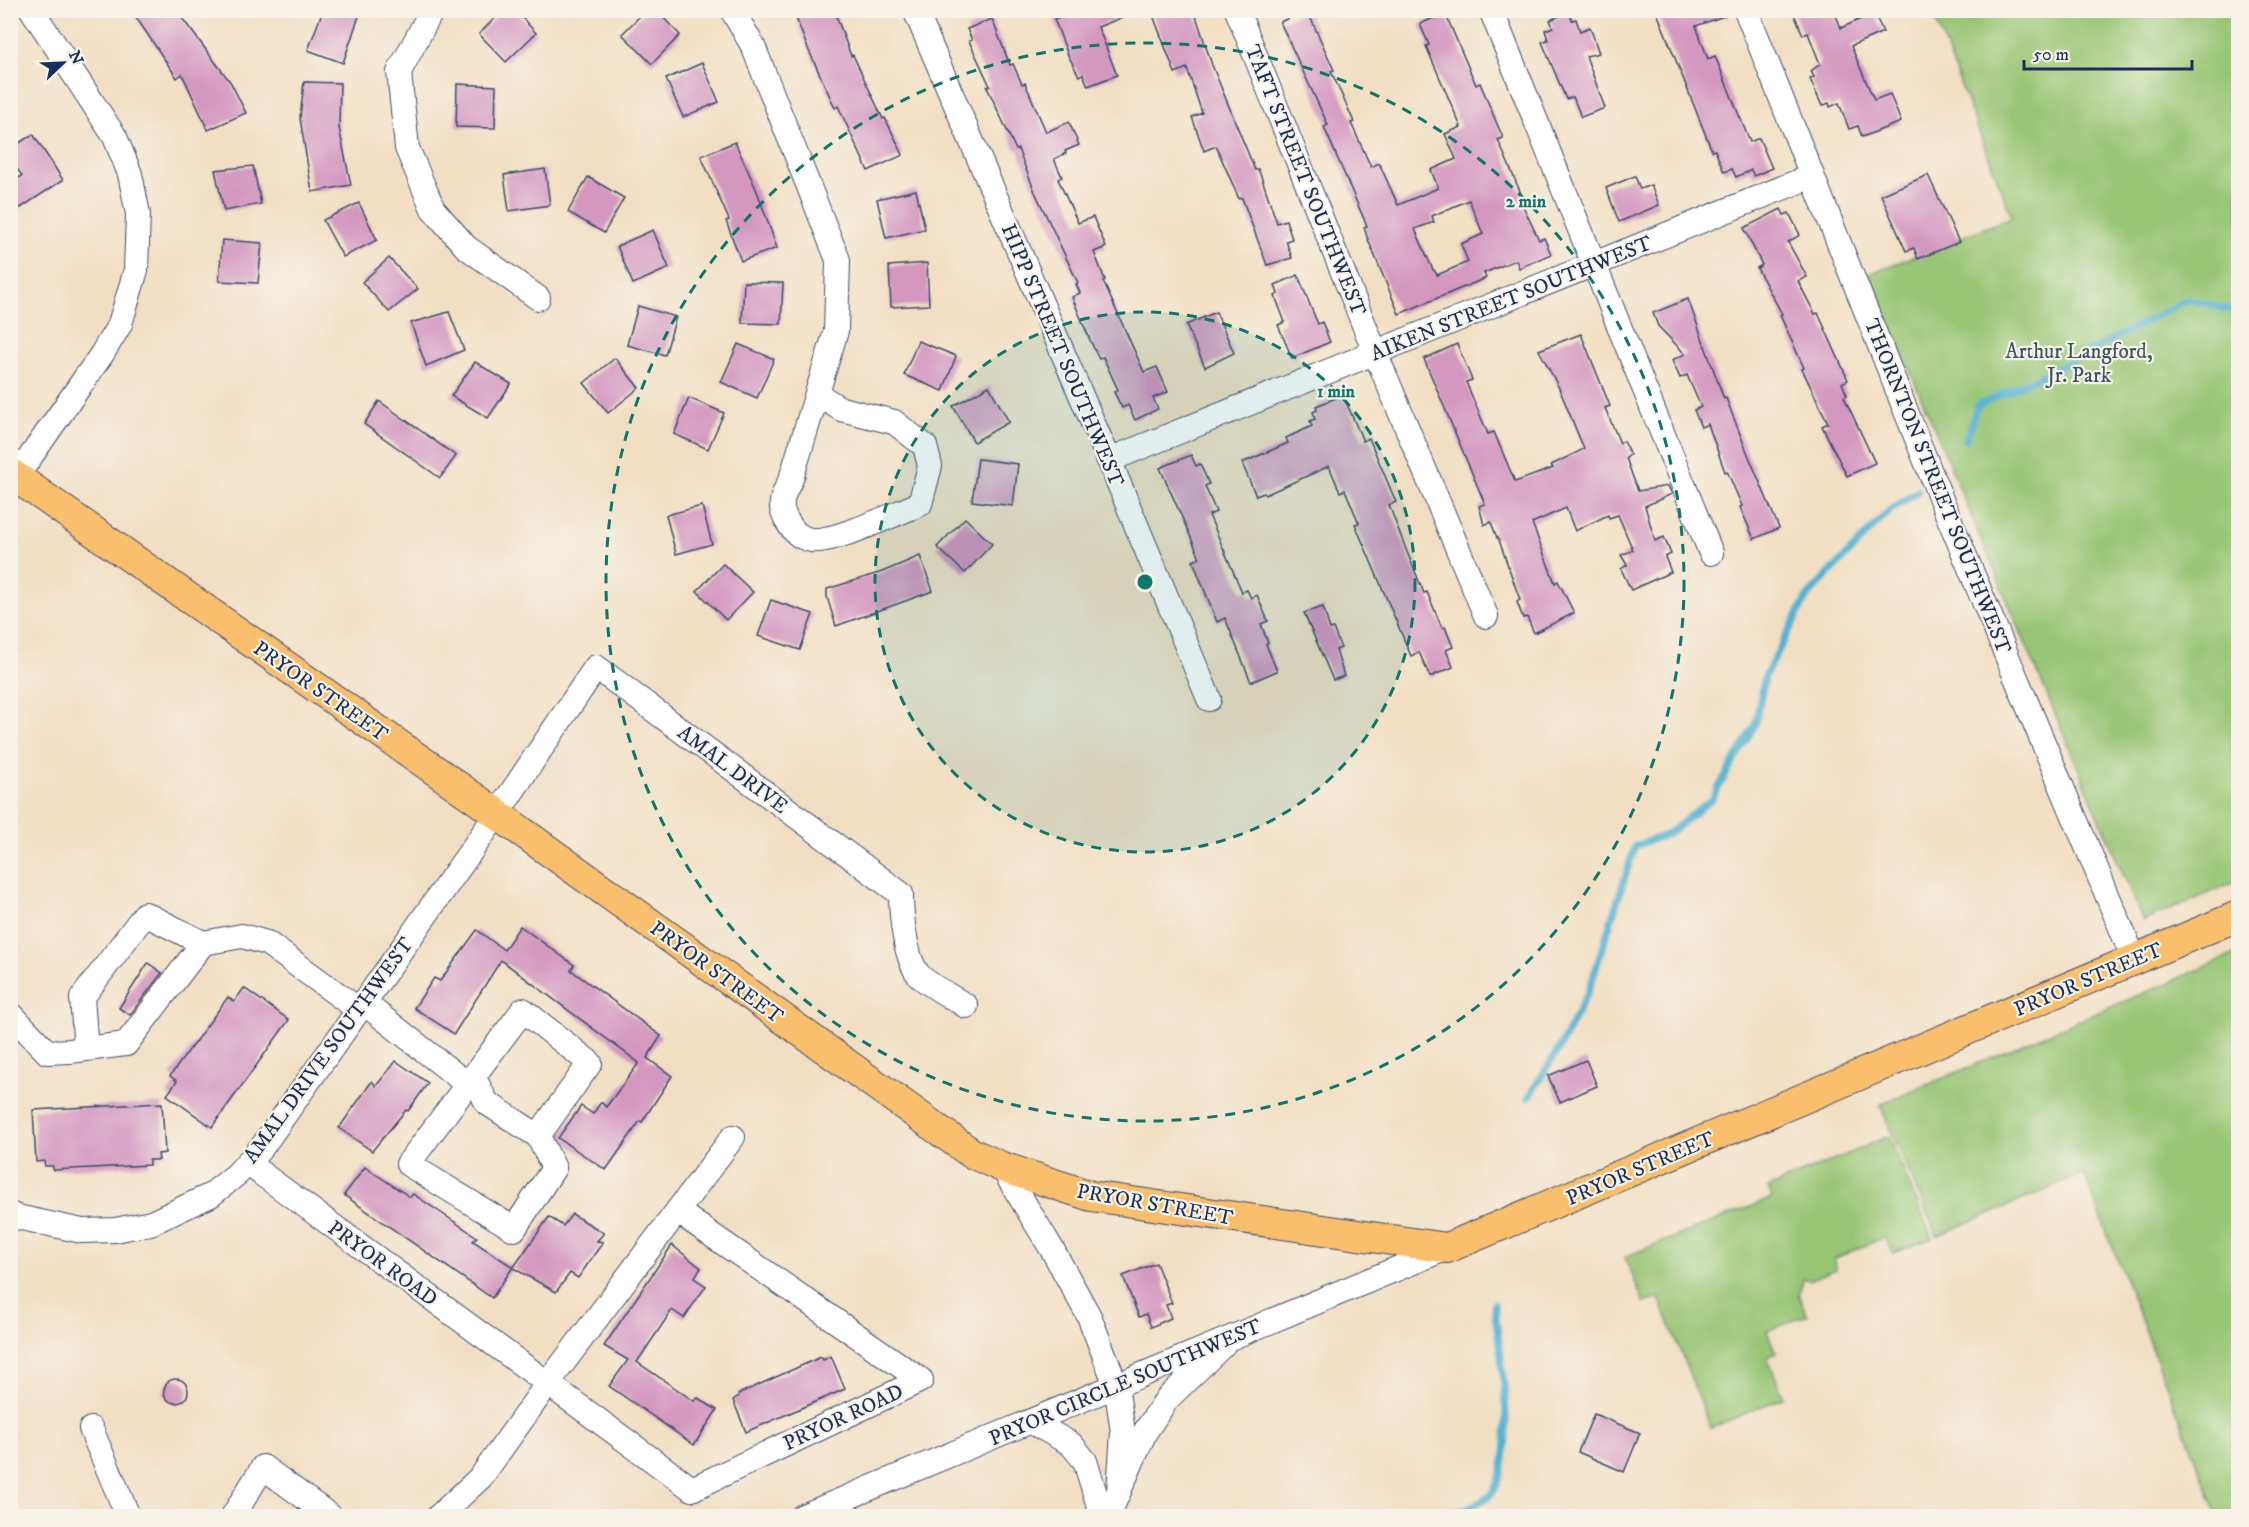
<svg xmlns="http://www.w3.org/2000/svg" width="2249" height="1527" font-family="'IM FELL DW Pica',serif">
<style>
.green{fill:#98c675;stroke:#5a7a6a;stroke-width:1.5}
.lines{fill:none;stroke-linecap:round;stroke-linejoin:round}
.stream{stroke:#55b2d3;stroke-width:7}
.building{fill:#d397c0;fill-rule:evenodd}
.minor-casing{stroke:#3b496d;stroke-width:26}
.major-casing{stroke:#3b496d;stroke-width:32}
.minor{stroke:#fff;stroke-width:24}
.major{stroke:#f9bf6d;stroke-width:30}
.ring{fill:none;stroke:#0f766e;stroke-width:3;stroke-dasharray:10 8}
.labels{text-anchor:middle;stroke-width:4.5;stroke-linejoin:round;paint-order:stroke}
.street-label{font-size:21px;fill:#1b2f5e;stroke:#f7f3e8}
.park-label{font-size:21px;fill:#3a5564;stroke:#f7f3e8}
.centre{fill:#0f766e;stroke:#f7f3e8;stroke-width:3}
.ring-label{font-size:18px;text-anchor:middle;font-weight:bold;fill:#0f766e;stroke:#f7f3e8;stroke-width:4.5;stroke-linejoin:round;paint-order:stroke}
</style>
<rect width="100%" height="100%" fill="#f7f3e8"/>
<filter id="ink" filterUnits="userSpaceOnUse"><feTurbulence type="fractalNoise" baseFrequency=".0167" numOctaves="2"/><feDisplacementMap in="SourceGraphic" scale="12" xChannelSelector="R" yChannelSelector="G"/><feConvolveMatrix kernelMatrix="1 2 1 2 8 2 1 2 1" color-interpolation-filters="sRGB"/></filter>
<filter id="wash" filterUnits="userSpaceOnUse"><feTurbulence type="fractalNoise" baseFrequency=".008" numOctaves="4" result="noise"/><feDisplacementMap in="SourceGraphic" scale="24" xChannelSelector="R" yChannelSelector="G"/><feGaussianBlur stdDeviation="1.35" result="paint"/><feColorMatrix in="noise" values="0 0 0 0 0 0 0 0 0 0 0 0 0 0 0 0 0 1.4 0 .05"/><feComposite in="paint" operator="in"/></filter>
<g filter="url(#wash)">
<rect width="100%" height="100%" fill="#f2dfc3"/>
<g class="green">
<polygon points="1932,11 2238,11 2238,881 2143,921 1869,274 2012,217"/>
<polygon points="2238,953 2238,1516 2218,1516 2084,1174 1937,1236 1880,1105"/>
<polygon points="1889,1136 1932,1238 1893,1253 1885,1237 1833,1259 1836,1269 1809,1280 1804,1278 1798,1294 1807,1315 1767,1331 1776,1353 1767,1357 1784,1397 1711,1428 1659,1298 1644,1303 1625,1257 1772,1198 1768,1188"/>
</g>
<g class="lines">
<g class="stream">
<polyline points="1966,440 1977,406 2068,363 2188,299 2238,312"/>
<polyline points="1528,1098 1561,1045 1589,990 1635,846 1668,834 1712,799 1755,725 1765,676 1807,597 1888,512 1918,491"/>
<path d="M1444 1516C1456 1512 1482 1504 1490 1495 1521 1461 1499 1349 1494 1304"/>
</g>
</g>
<g id="blocks">
<g class="building">
<polygon points="131,10 176,10 231,83 246,113 208,130 182,74 177,78"/>
<polygon points="323,10 361,10 343,63 308,50"/>
<polygon points="503,10 515,10 536,33 506,62 479,34"/>
<polygon points="646,10 656,10 680,35 652,64 622,34"/>
<polygon points="793,10 834,10 851,56 853,55 883,119 885,118 903,155 868,171 838,106 835,108 806,44"/>
<polygon points="1077,10 1136,12 1098,27 1117,75 1088,86 1083,74 1079,76 1068,55 1054,19"/>
<polygon points="1151,10 1194,10 1212,65 1255,170 1258,169 1262,179 1277,223 1286,220 1292,239 1286,241 1292,258 1267,265 1242,198 1239,199 1216,146 1204,151 1192,117 1202,113 1187,68 1175,73"/>
<path d="M1307 10 1334 70 1331 71 1354 122 1351 123 1371 167 1379 163 1398 205 1438 188 1431 170 1456 159 1445 134 1461 127 1426 46 1429 45 1420 24 1445 13 1476 85 1480 83 1503 138 1498 140 1525 203 1522 204 1539 240 1544 238 1551 254 1519 268 1516 260 1484 273 1486 278 1399 314 1367 237 1364 227 1367 226 1324 127 1328 125 1280 22ZM1469 200 1483 234 1461 244 1468 262 1437 275 1434 270H1433L1415 229 1434 222 1432 216Z"/>
<polygon points="1656,10 1732,10 1732,13 1696,26 1708,59 1715,56 1750,142 1759,138 1772,168 1754,176 1751,170 1736,177 1732,169 1724,172 1715,150 1712,151"/>
<polygon points="1803,10 1834,10 1841,28 1874,13 1883,32 1851,46 1874,100 1890,94 1901,122 1862,137 1858,126 1849,129 1839,103 1830,107 1829,103 1822,106 1810,79 1814,77 1811,71 1820,64 1808,33 1803,35 1794,14"/>
<polygon points="1569,12 1572,20 1576,19 1580,31 1590,27 1599,53 1586,56 1605,108 1581,117 1573,97 1566,99 1542,42 1548,40 1545,30 1553,27 1550,20"/>
<polygon points="992,19 1010,65 1013,64 1022,84 1025,83 1046,132 1069,122 1079,145 1065,151 1066,153 1054,159 1062,177 1058,179 1078,223 1093,217 1106,247 1094,252 1105,280 1103,281 1144,372 1157,367 1168,392 1153,398 1158,409 1135,420 1128,405 1122,408 1114,392 1118,390 1103,357 1099,359 1090,340 1072,297 1080,293 1076,284 1078,283 1035,192 1018,149 1016,150 987,87 990,86 969,41 972,40 967,29"/>
<polygon points="702,63 719,102 683,117 666,79"/>
<polygon points="304,82 340,83 339,128 351,185 312,192 300,118"/>
<polygon points="457,84 496,86 495,128 456,127"/>
<polygon points="33,134 63,180 19,209 10,196 10,183 22,176 10,158 10,149"/>
<polygon points="735,142 757,191 777,248 741,261 726,221 729,220 701,156"/>
<polygon points="253,166 261,204 224,211 215,170"/>
<polygon points="545,169 550,205 509,211 504,175"/>
<polygon points="1928,175 1959,242 1918,259 1914,248 1906,251 1881,195"/>
<polygon points="1635,176 1640,189 1651,185 1659,205 1619,222 1606,188"/>
<polygon points="588,177 624,198 604,233 568,212"/>
<polygon points="916,190 925,229 886,238 877,199"/>
<polygon points="359,203 377,240 343,257 323,220"/>
<polygon points="1781,209 1784,215 1789,213 1800,235 1788,242 1807,277 1798,281 1815,314 1818,313 1848,380 1842,383 1847,395 1844,397 1875,463 1847,476 1822,426 1828,423 1802,369 1804,368 1780,315 1782,314 1757,268 1762,265 1744,228"/>
<polygon points="653,230 669,268 633,284 617,246"/>
<polygon points="222,240 262,243 258,283 219,281"/>
<polygon points="389,258 418,289 389,312 362,282"/>
<polygon points="927,263 929,305 891,307 889,266"/>
<polygon points="1298,275 1312,310 1318,324 1322,322 1330,342 1292,358 1278,325 1285,322 1275,296 1278,294 1275,285"/>
<polygon points="744,282 783,283 781,324 742,323"/>
<polygon points="1688,299 1724,399 1726,398 1745,447 1779,528 1754,539 1740,507 1742,506 1727,471 1725,472 1708,424 1701,427 1694,410 1701,407 1687,375 1680,378 1672,360 1685,354 1658,326 1653,313"/>
<polygon points="638,306 676,317 665,355 627,345"/>
<polygon points="449,312 464,350 426,366 411,323"/>
<polygon points="1216,312 1234,353 1205,367 1186,325"/>
<polygon points="1581,334 1610,406 1605,408 1620,443 1624,441 1630,455 1626,458 1638,491 1668,486 1672,494 1645,506 1655,541 1664,537 1671,554 1665,557 1671,572 1631,590 1621,569 1627,565 1621,555 1633,550 1618,515 1609,518 1608,515 1575,531 1566,508 1532,523 1555,583 1558,581 1574,613 1534,633 1527,617 1523,618 1517,602 1520,600 1498,537 1497,538 1491,522 1484,525 1479,506 1485,504 1424,359 1457,344 1472,380 1466,382 1488,434 1494,432 1515,482 1553,468 1551,465 1584,449 1559,388 1539,350"/>
<polygon points="918,341 956,356 943,391 904,375"/>
<polygon points="738,344 774,359 757,398 721,382"/>
<polygon points="615,358 639,388 608,413 584,383"/>
<polygon points="475,362 511,384 488,418 451,396"/>
<polygon points="989,386 1009,422 974,442 953,406"/>
<polygon points="1343,395 1363,441 1369,438 1396,502 1389,505 1407,552 1424,593 1427,592 1442,628 1445,627 1453,647 1446,650 1453,667 1430,677 1419,652 1411,656 1355,524 1359,523 1345,490 1340,492 1329,466 1265,495 1264,493 1256,496 1242,463 1288,443 1286,438 1312,426 1310,421 1315,419 1313,412 1317,410 1316,406"/>
<polygon points="689,398 724,413 708,449 674,434"/>
<polygon points="379,401 456,456 440,478 364,424"/>
<polygon points="1191,455 1196,466 1200,464 1209,484 1205,486 1216,512 1209,515 1242,592 1247,590 1251,598 1257,595 1268,621 1261,624 1268,643 1266,644 1277,671 1251,682 1225,618 1217,622 1193,561 1200,558 1160,468"/>
<polygon points="978,459 1018,464 1013,506 972,501"/>
<polygon points="702,506 712,544 676,554 666,515"/>
<polygon points="965,518 992,544 965,573 937,547"/>
<polygon points="920,556 933,591 836,626 827,597 827,589 882,572"/>
<polygon points="723,564 753,592 726,620 697,591"/>
<polygon points="771,600 813,614 800,650 758,636"/>
<polygon points="1323,607 1330,629 1333,628 1341,648 1336,650 1344,676 1333,680 1304,613"/>
<polygon points="520,926 574,965 571,970 661,1036 647,1058 672,1076 642,1122 640,1121 606,1170 558,1138 581,1106 593,1114 601,1102 606,1107 639,1063 501,960 454,1034 414,1008 434,978 440,981 477,930 504,950"/>
<polygon points="148,963 162,973 130,1015 119,1008"/>
<polygon points="244,988 289,1020 212,1127 167,1095 177,1081 170,1076 228,997 234,1002"/>
<polygon points="1586,1060 1597,1086 1560,1102 1548,1076"/>
<polygon points="396,1061 428,1083 408,1111 406,1110 372,1151 339,1128 372,1081 376,1086"/>
<polygon points="162,1103 165,1153 158,1154 159,1160 149,1160 149,1165 53,1170 53,1166 45,1166 44,1161 36,1162 33,1110"/>
<polygon points="365,1167 410,1197 413,1194 477,1237 473,1241 513,1267 492,1298 344,1195"/>
<polygon points="572,1214 604,1233 597,1241 603,1242 578,1278 570,1273 556,1292 513,1268 549,1217 563,1226"/>
<polygon points="672,1245 701,1268 694,1278 706,1286 684,1318 672,1310 637,1362 694,1401 698,1398 717,1410 694,1445 609,1386 628,1360 604,1346"/>
<polygon points="1156,1263 1172,1303 1166,1305 1171,1318 1151,1327 1146,1314 1139,1317 1123,1276"/>
<polygon points="831,1356 845,1389 746,1432 733,1400 739,1396 738,1394 821,1357 823,1360"/>
<circle cx="176" cy="1391" r="12"/>
<polygon points="1594,1414 1640,1433 1624,1472 1578,1452"/>
</g>
</g>
</g>
<g filter="url(#ink)">
<use href="#blocks" fill-opacity="0" stroke="#3b496d" stroke-width="1.5"/>
<g class="lines">
<defs>
<g id="minor">
<polyline points="432,10 399,72 407,148 433,209 466,247 538,298"/>
<path d="M732 10 753 46 838 260 836 331 791 479C783 494 777 505 787 521 793 531 799 538 811 540 834 543 896 513 920 504L930 466 925 446 894 422 841 409 818 395"/>
<polyline points="915,10 1109,460 1209,699"/>
<polyline points="1237,10 1375,352 1486,616"/>
<polyline points="1491,10 1711,553"/>
<polyline points="1746,10 1941,499 2134,959"/>
<polyline points="1109,460 1812,176"/>
<polyline points="10,486 102,354 120,324 136,270 138,214 130,174 115,137 32,10"/>
<polyline points="364,1003 467,1084"/>
<polyline points="10,1013 47,1052 70,1051 126,1044 203,943 242,936 267,943 359,1010"/>
<polyline points="86,1049 82,998 145,914 203,943"/>
<polyline points="473,1076 487,1103 538,1136 554,1168 514,1229 408,1164 523,1010 590,1063 538,1136"/>
<polyline points="247,1163 692,1489 921,1380 677,1211"/>
<polyline points="1002,1167 1053,1251 1089,1316 1116,1385 1123,1432 1119,1491"/>
<path d="M10 1214 17 1217 82 1231 115 1230 151 1223 211 1195 237 1174 262 1147 497 814 596 667 901 894C901 914 905 959 919 975 928 985 954 998 966 1006"/>
<polyline points="1032,1422 1071,1444 1085,1461 1102,1516"/>
<polyline points="91,1429 128,1516"/>
<polyline points="233,1516 263,1467 330,1516"/>
<polyline points="439,1516 481,1477 548,1383 733,1137"/>
<path d="M803 1516C1017 1427 1232 1337 1447 1248"/>
<polyline points="1108,1516 1145,1432 1167,1399 1223,1345"/>
</g>
<polyline id="major" points="10,473 476,799 971,1153 1002,1167 1091,1196 1447,1248 2238,916"/>
</defs>
<use href="#minor" class="minor-casing"/>
<use href="#major" class="major-casing"/>
<use href="#minor" class="minor"/>
<use href="#major" class="major"/>
</g>
</g>
<circle cx="1145" cy="582" r="270" fill="#0f766e" fill-opacity=".12"/>
<g class="ring">
<circle cx="1145" cy="582" r="270"/>
<circle cx="1145" cy="582" r="539"/>
</g>
<g class="labels">
<g class="street-label">
<text transform="translate(1306 180) rotate(68)" y="7">TAFT STREET SOUTHWEST</text>
<text transform="translate(1511 298) rotate(-22)" y="7">AIKEN STREET SOUTHWEST</text>
<text transform="translate(1063 355) rotate(67)" y="7">HIPP STREET SOUTHWEST</text>
<text transform="translate(1938 486) rotate(68)" y="7">THORNTON STREET SOUTHWEST</text>
<text transform="translate(321 691) rotate(35)" y="7">PRYOR STREET</text>
<text transform="translate(733 769) rotate(37)" y="7">AMAL DRIVE</text>
<text transform="translate(717 972) rotate(36)" y="7">PRYOR STREET</text>
<text transform="translate(2088 979) rotate(-23)" y="7">PRYOR STREET</text>
<text transform="translate(328 1050) rotate(-54)" y="7">AMAL DRIVE SOUTHWEST</text>
<text transform="translate(1640 1168) rotate(-23)" y="7">PRYOR STREET</text>
<text transform="translate(1155 1204) rotate(10)" y="7">PRYOR STREET</text>
<text transform="translate(383 1263) rotate(36)" y="7">PRYOR ROAD</text>
<text transform="translate(1125 1382) rotate(-23)" y="7">PRYOR CIRCLE SOUTHWEST</text>
<text transform="translate(843 1417) rotate(-25)" y="7">PRYOR ROAD</text>
</g>
<g class="park-label">
<text x="2079" y="358">Arthur Langford,<tspan x="2079" dy="24">Jr. Park</tspan></text>
</g>
</g>
<circle cx="1145" cy="582" r="9" class="centre"/>
<g class="ring-label">
<text x="1526" y="207">2 min</text>
<text x="1336" y="397">1 min</text>
</g>
<rect width="2249" height="1527" fill="none" stroke="#f7f3e8" stroke-width="36"/>
<g transform="translate(63 63) rotate(67)" stroke="#f7f3e8" stroke-width="4.5" paint-order="stroke">
<path d="M0-4.5L10 22L0 15L-10 22Z" fill="#1b2f5e"/>
<text y="-9" font-size="16" font-weight="bold" text-anchor="middle" fill="#1b2f5e">N</text>
</g>
<path d="M2024 60v9h168v-9" fill="none" stroke="#1b2f5e" stroke-width="3"/>
<text x="2033" y="60" font-size="18" fill="#1b2f5e" stroke="#f7f3e8" stroke-width="4.5" paint-order="stroke">50 m</text>
</svg>
